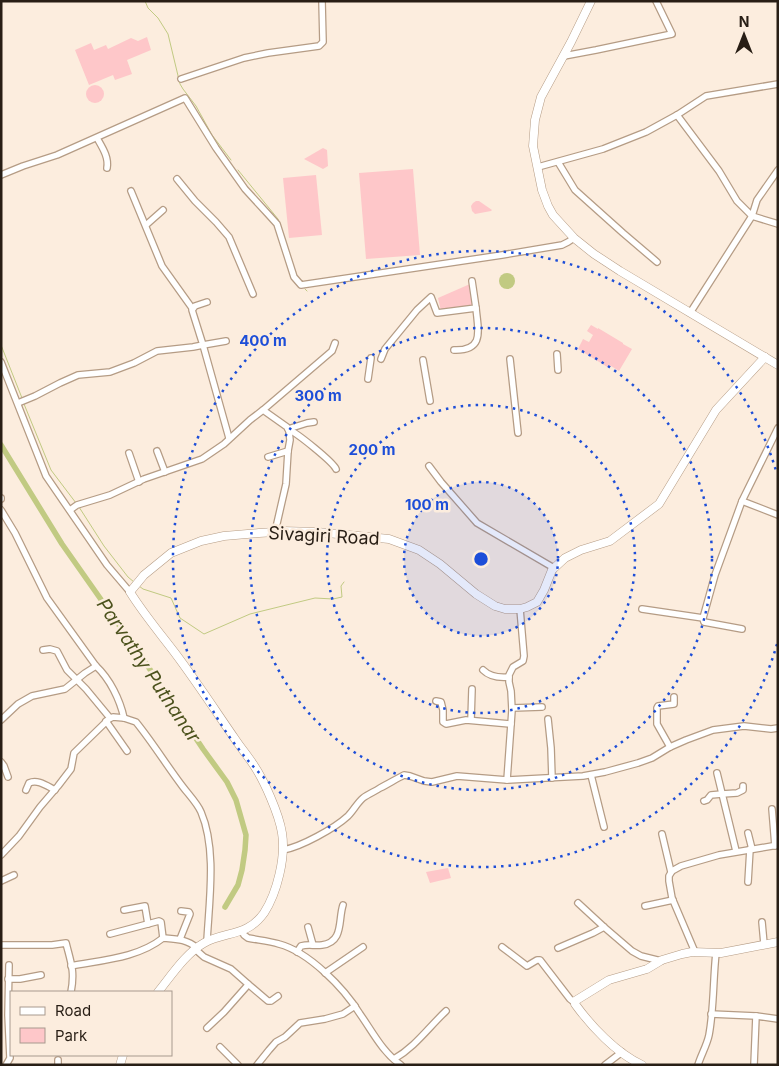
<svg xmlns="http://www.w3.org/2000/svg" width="779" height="1066" font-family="Inter,sans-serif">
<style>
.green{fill:#fec7c9}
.water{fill:#c1ca82}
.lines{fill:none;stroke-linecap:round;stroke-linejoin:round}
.stream{stroke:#c1ca82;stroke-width:1}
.canal{stroke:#c1ca82;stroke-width:5.5}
.street-casing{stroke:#b59c85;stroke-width:8}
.secondary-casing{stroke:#b59c85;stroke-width:9}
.street{stroke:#fff;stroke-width:5.5}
.secondary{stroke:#fff;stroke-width:8}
.ring{fill:none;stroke:#1d4ed8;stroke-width:2.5;stroke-dasharray:2.5 5}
.labels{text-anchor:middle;stroke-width:5;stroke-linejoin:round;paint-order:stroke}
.street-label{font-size:18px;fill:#281e15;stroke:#fcedde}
.water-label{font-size:19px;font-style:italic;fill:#4c521d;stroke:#fcedde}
.centre{fill:#1d4ed8;stroke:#fcedde;stroke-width:2.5}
.ring-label{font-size:15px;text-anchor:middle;font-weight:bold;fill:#1d4ed8;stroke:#fcedde;stroke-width:5;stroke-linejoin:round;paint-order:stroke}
</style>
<rect width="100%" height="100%" fill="#fcedde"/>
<g class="green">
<polygon points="147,37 151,50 127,60 132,74 115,80 113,75 89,85 75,50 91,43 94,50 106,45 108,49 131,38 138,41"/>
<circle cx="95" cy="94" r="9"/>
<polygon points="323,148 327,150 328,166 323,169 304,159"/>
<polygon points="413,169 420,255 366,259 359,173"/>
<polygon points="316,175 322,235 289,238 283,178"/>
<polygon points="476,201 479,201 492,210 491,211 475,214 472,211 471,206 473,203"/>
<polygon points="470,284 473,306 441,311 438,298"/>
<polygon points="591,325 598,329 598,328 623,343 623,344 632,349 619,371 611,366 609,368 578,349 583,339 589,342 593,335 587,331"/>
<polygon points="448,868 451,878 430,883 426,872"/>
</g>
<circle class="water" cx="507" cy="281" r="8"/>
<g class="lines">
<g class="stream">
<polyline points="145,1 148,8 158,18 168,34 180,84 183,89 196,106 212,135 231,160"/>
<polyline points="238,170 278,219 297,277"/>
<polyline points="305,289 307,291"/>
<polyline points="1,345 22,398"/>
<polyline points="24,404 51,470 76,503"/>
<polyline points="79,507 104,546 128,577 134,582"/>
<polyline points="139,586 143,589 171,598 180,618 204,634 250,614 315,598 333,599 342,597 341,586 344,582"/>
</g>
<polyline class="canal" points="1,445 62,544 147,665 203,749 227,782 236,800 246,835 245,850 242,870 238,885 225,907"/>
<defs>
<g id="street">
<polyline points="564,56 596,50 672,34 656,1"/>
<polyline points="181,79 244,58 268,53 319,46 323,42 322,1"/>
<polyline points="677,115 719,171 737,201 752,216 778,224"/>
<path d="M97 138C102 147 109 157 107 168"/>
<polyline points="558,162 575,190 623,233 657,262"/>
<polyline points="538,167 603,149 646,132 677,115 706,96 778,84"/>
<polyline points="1,175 23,166 57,155 185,98 216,148 245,189 267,213 277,224 294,277 301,285 502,255 562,245 568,242 574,238"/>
<polyline points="177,179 195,201 216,222 229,237 253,294"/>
<polyline points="131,191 162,266 192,308"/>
<polyline points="146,225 163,210"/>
<polyline points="690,313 752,216 757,200 778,170"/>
<polyline points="226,341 203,345 229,438"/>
<path d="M454 350C485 351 478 330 476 308"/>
<polyline points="557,354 558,370"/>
<polyline points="381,359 385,349 417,310 431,297 437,313 476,308 472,281"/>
<polyline points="510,359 518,433"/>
<polyline points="423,360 430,401"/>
<polyline points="1,362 46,476 107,565 130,592"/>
<polyline points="368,379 371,358"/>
<polyline points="18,403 35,396 60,383 78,375 110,372 134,363 157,351 193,347 203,345 192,310 195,306 207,302"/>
<polyline points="263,410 332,351 335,343"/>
<polyline points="778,428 742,501 778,515"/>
<polyline points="288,429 307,423 314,422"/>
<path d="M289 430C296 432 333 462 336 469"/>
<polyline points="157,451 165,472"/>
<polyline points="129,453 139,482"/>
<polyline points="268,457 288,451"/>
<polyline points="429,466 441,482 477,523 554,568"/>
<polyline points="1,498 1,499"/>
<path d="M1 510 15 533 47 598 96 666C110 679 120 700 124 718L136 722C153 743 167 766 183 787 189 795 197 803 201 812 217 849 209 902 207 941"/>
<polyline points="70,510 77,505 110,495 144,479 202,459 224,444 250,420 263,410 287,427 289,431 290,440 288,451 286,484 275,532"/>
<polyline points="642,609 703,618"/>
<polyline points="742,629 704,622 703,618 715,575 742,501"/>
<polyline points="43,650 50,649 57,651 67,670 86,689 110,718"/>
<path d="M483 670C490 677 499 678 509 677"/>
<polyline points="436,701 441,702 443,710 443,722 446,724 466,720 511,724"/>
<polyline points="512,708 542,707"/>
<polyline points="548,719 551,748 552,778"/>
<polyline points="1,720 18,704 32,696 65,689 85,673 96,666"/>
<polyline points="471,720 472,689"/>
<polyline points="106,721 127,751"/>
<polyline points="670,747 657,724 657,708 658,706 674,704 674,697"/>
<polyline points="1,762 4,766 8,777"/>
<polyline points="717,773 736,851"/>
<polyline points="591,775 604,827"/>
<polyline points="507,780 512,710 511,691 509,682 509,675 513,667 523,661 524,656 520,609"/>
<path d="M26 790 29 783C38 779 47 786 55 790"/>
<polyline points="722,794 737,793 743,790 743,786"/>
<polyline points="704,801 707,800 711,795 722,794"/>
<polyline points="772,809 775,846"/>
<polyline points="748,833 752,849"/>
<polyline points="662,834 671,872"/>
<path d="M283 850C301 847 335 828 348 816 354 810 357 803 363 798 368 794 374 792 380 788 388 784 396 779 404 775L410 776 424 781 432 782 457 776 507 780 583 776 605 772 638 763 652 758 670 747 686 740 713 730 744 726 771 729 778 728"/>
<polyline points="1,855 19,836 40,807 58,786 71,769 74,753 109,719 113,717 124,718"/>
<polyline points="1,881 14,875"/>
<polyline points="748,882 750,849"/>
<polyline points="578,903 604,927 632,951 641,956 661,961"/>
<polyline points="645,906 673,900"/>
<polyline points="124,910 145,906 148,924"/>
<polyline points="762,922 764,944"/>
<polyline points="308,927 313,945"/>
<path d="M242 931 244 935 248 938C258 940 269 941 279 944 309 952 344 988 360 1014 372 1031 383 1053 401 1065"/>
<polyline points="110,934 159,921 161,922 163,938"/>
<polyline points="180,939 190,914 189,912 181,911"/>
<path d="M1 945H52L66 943C71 963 75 971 71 992"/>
<polyline points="502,947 527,966 537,960 540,960 570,999 575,1003"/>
<polyline points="558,948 593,933 604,927"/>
<polyline points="195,949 204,957 231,969 248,984 247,986 224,1012 207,1028"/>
<path d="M297 952 301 946C308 944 315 946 322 945 344 942 338 920 343 905"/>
<polyline points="695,952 672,898 669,881 669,876 672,871 681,866 719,855 778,845"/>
<path d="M71 966C102 960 138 958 163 938 176 939 187 939 197 948"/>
<polyline points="325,973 363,947"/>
<polyline points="8,979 20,979 41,975"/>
<polyline points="248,984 268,1001 271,1001 278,996"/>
<polyline points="711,1014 756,1016 778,1019"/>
<polyline points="220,1047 238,1065"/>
<path d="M394 1059C415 1047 428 1028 446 1011"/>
<polyline points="6,1065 10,1058 8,1015 9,965"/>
<polyline points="58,1065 58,1060"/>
<polyline points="257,1065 269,1050 276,1042 285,1037 300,1023 325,1019 343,1014 355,1006"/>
<polyline points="605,1065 622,1052"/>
<path d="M698 1065C701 1055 707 1045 709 1035 714 1008 713 980 716 953"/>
<polyline points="754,1065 756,1016"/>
</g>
<g id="secondary">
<polyline points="591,1 571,42 541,97 535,120 533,146 542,190 548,206 553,215 574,238 594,254 620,271 778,365"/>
<path d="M158 992C171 976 186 953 204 943 226 931 247 937 264 913 277 893 286 857 282 833 279 814 264 780 253 764 247 755 241 748 235 739 215 710 196 681 175 653 159 632 143 613 130 592L144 575 171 553 201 541 224 536 259 533 275 532 282 531 317 532 389 539 419 550 440 564 476 594 495 606 505 609H520L527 607 537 602 544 590 552 570 565 558 581 550 610 541 659 504 716 410 765 357"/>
<polyline points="120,1065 123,1055"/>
<path d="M642 1065C616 1053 591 1026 575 1004V1001L609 980 647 969 662 960 682 954 692 952 721 953 778 942"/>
</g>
</defs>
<use href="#street" class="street-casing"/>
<use href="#secondary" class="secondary-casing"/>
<use href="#street" class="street"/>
<use href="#secondary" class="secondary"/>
</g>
<circle cx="481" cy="559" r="77" fill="#1d4ed8" fill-opacity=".12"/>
<g class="ring">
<circle cx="481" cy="559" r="77"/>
<circle cx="481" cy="559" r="154"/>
<circle cx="481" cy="559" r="231"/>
<path d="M777 644A308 308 0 1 1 777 474"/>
</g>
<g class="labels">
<g class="street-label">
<text transform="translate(324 536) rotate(3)" y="6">Sivagiri Road</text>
</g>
<g class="water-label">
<text transform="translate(149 670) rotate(56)" y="7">Parvathy Puthanar</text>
</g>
</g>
<circle cx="481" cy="559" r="8" class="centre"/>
<g class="ring-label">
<text x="263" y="346">400 m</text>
<text x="318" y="401">300 m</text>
<text x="372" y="455">200 m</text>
<text x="427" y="510">100 m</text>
</g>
<rect width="779" height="1066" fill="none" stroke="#281e15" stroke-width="5"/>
<rect x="10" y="991" width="162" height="65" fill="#fcedde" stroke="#a79a8e"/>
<rect x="20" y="1007" width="25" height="8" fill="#ffffff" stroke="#a79a8e"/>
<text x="55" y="1016" font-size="15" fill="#281e15">Road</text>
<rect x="20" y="1028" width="25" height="15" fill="#fec7c9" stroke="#a79a8e"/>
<text x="55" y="1041" font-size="15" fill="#281e15">Park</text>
<g transform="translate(744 35)" stroke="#fcedde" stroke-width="4" paint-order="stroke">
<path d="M0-4L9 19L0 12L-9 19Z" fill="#281e15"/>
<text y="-8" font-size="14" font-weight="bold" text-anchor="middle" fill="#281e15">N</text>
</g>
</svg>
